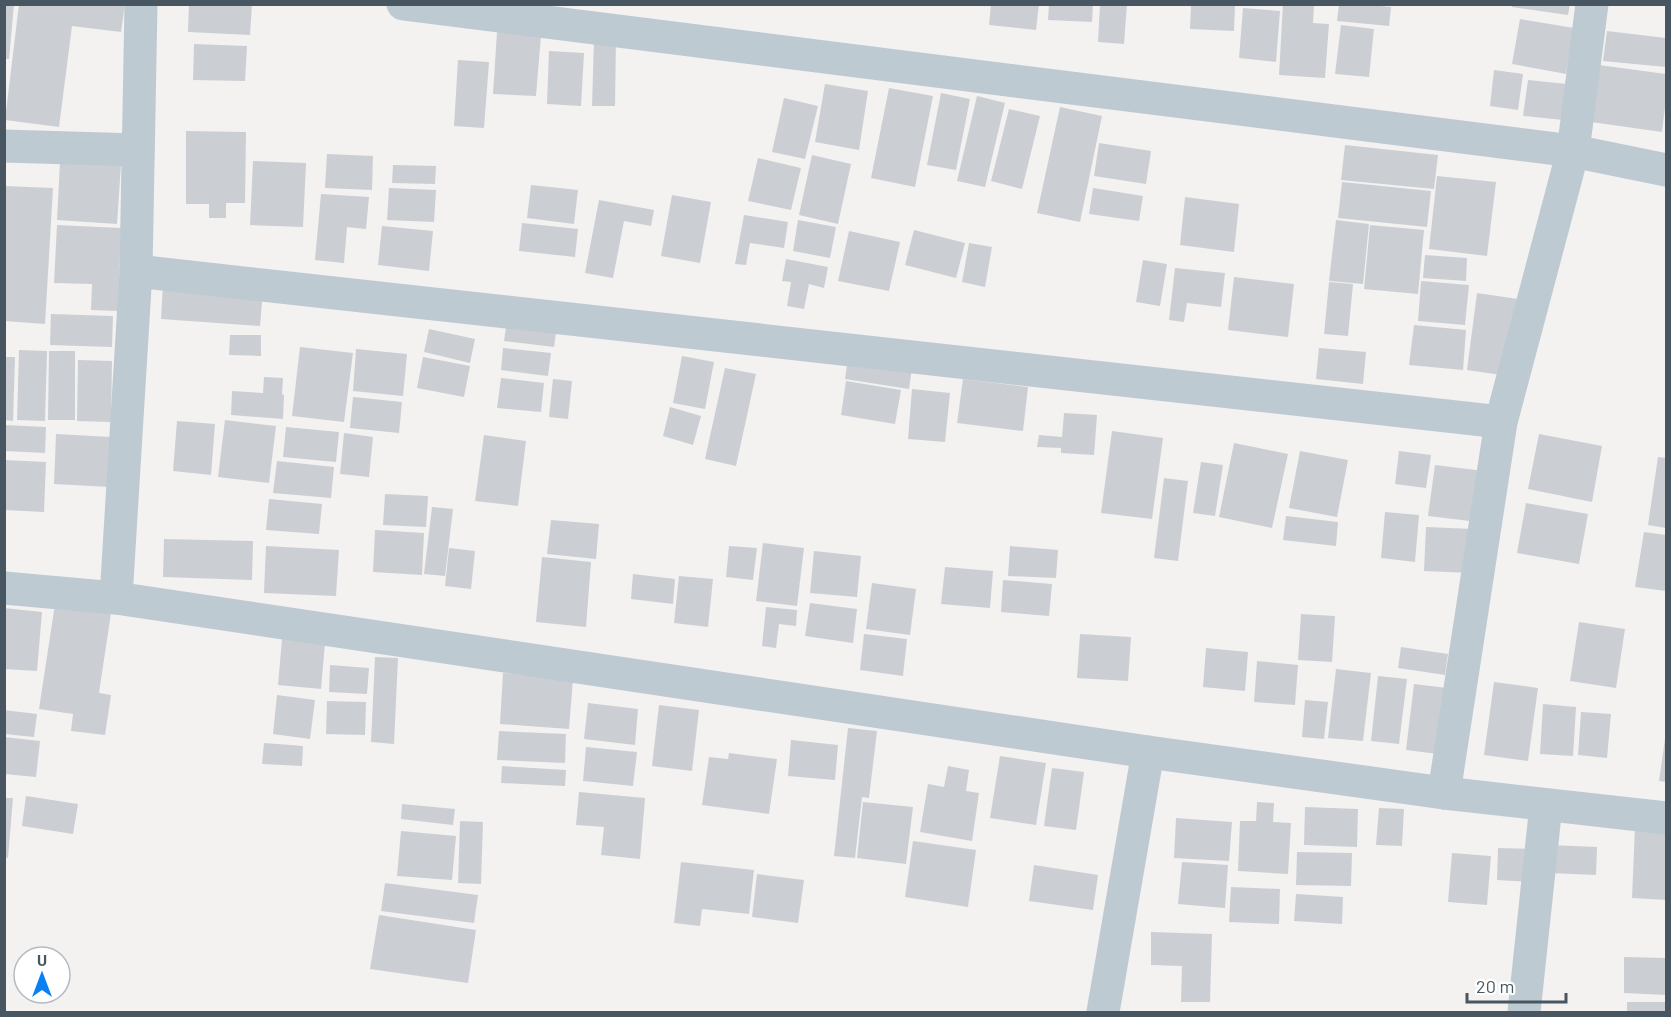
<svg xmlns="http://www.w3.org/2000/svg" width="1671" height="1017" font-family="Barlow,sans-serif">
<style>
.building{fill:#cbcfd4}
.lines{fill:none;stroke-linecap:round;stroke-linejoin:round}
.street{stroke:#becad2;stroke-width:33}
</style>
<rect width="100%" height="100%" fill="#f4f1f1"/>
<g class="building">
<polygon points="4,4 14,4 9,59 4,59"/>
<polygon points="19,4 125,4 121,32 72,26 59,127 5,120"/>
<polygon points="189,4 252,4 250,35 188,32"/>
<polygon points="991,4 1039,4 1036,30 989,25"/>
<polygon points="1049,4 1093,4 1092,22 1048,20"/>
<polygon points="1100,4 1127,4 1124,44 1098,42"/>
<polygon points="1283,4 1314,4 1313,23 1329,24 1325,78 1279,75"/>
<polygon points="1339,4 1361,4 1391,7 1389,26 1337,21"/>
<polygon points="1512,4 1570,4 1568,15 1512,7"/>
<polygon points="1191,5 1235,5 1234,31 1190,29"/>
<polygon points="1243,8 1280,11 1276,62 1239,58"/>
<polygon points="1520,19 1574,28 1566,74 1512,64"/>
<polygon points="1341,25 1374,29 1369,77 1335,74"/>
<polygon points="1607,31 1666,38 1666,67 1603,61"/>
<polygon points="497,32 541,35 536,96 493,94"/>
<polygon points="594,39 616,39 615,106 592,106"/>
<polygon points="194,44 247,46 245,81 193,80"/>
<polygon points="549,51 584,53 581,106 547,104"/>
<polygon points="458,60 489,62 484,128 454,126"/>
<polygon points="1599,65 1666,74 1666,99 1662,132 1591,122"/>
<polygon points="1494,70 1523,74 1518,110 1490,106"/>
<polygon points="1528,80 1567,84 1563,120 1523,116"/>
<polygon points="825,84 868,91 859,150 815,142"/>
<polygon points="889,88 933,96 915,187 871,178"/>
<polygon points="941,93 970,99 956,170 927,165"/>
<polygon points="977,96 1005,103 985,187 957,181"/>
<polygon points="784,98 818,106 805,159 772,152"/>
<polygon points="1060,107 1102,116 1080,222 1037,213"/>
<polygon points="1009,109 1040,116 1022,189 991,181"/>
<polygon points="186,131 246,132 245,203 226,203 226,218 209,218 209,204 186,204"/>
<polygon points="1099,143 1151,151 1146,184 1094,176"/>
<polygon points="1345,145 1438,155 1434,189 1341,180"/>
<polygon points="327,154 373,156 372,190 325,188"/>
<polygon points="812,155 851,164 838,224 799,215"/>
<polygon points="758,158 801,168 791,210 748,201"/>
<polygon points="253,161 306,163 303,227 250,225"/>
<polygon points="60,162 121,165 117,224 57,220"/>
<polygon points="393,165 436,166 435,184 392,183"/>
<polygon points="1437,176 1496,182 1487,256 1429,249"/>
<polygon points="1342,182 1431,191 1427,227 1338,218"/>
<polygon points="531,185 578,190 574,224 527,218"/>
<polygon points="4,186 53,188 45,324 4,321"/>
<polygon points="389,188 436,190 434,222 387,220"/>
<polygon points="1093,188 1143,196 1139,221 1089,214"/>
<polygon points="321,194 369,197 366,229 347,227 344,263 315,260"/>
<polygon points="672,195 711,202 700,263 661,256"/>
<polygon points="1185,197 1239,204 1234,252 1180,245"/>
<polygon points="599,200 654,210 651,226 624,221 613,278 585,273"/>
<polygon points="744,215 788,222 784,248 750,243 746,265 735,264"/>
<polygon points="798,220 836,227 830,258 793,251"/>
<polygon points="1336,220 1369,224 1363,284 1329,281"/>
<polygon points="522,223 578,229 575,257 519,251"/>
<polygon points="57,225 121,228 118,311 91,310 92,284 54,283"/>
<polygon points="1370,225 1424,230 1418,294 1364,289"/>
<polygon points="382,226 433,231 429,271 378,265"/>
<polygon points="914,230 965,243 956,278 905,265"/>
<polygon points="849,231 900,242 889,291 838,281"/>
<polygon points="969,243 992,247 985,287 962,282"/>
<polygon points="1425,255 1467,258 1466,281 1423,278"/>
<polygon points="786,259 828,267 824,288 809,284 804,309 787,306 791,282 782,281"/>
<polygon points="1143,260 1167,264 1160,306 1136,302"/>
<polygon points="1175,268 1225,273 1221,307 1187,303 1184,322 1169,320"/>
<polygon points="1234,277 1294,284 1288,337 1228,330"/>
<polygon points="1421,281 1469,285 1465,325 1418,321"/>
<polygon points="1329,282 1353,284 1348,336 1324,334"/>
<polygon points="163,284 263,291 260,326 161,319"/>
<polygon points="1477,293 1518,299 1508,376 1467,370"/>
<polygon points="508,313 558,319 554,347 504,341"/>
<polygon points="51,314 113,316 112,347 50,345"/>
<polygon points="1414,325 1466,330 1463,370 1409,365"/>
<polygon points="429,329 475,339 470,363 424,352"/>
<polygon points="230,335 261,335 261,356 229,355"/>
<polygon points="300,347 353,353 344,422 292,416"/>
<polygon points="503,348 551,353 548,376 501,370"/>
<polygon points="1319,348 1366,352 1363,384 1316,379"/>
<polygon points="356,349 407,354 403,396 353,391"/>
<polygon points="19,350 47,351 45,421 17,420"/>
<polygon points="49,351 75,351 75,420 48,420"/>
<polygon points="849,351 913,362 909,389 845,379"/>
<polygon points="682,356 714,362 705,409 673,403"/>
<polygon points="4,357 15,357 13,421 4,420"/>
<polygon points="423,357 470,366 464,397 417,388"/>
<polygon points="78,360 112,361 111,422 77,421"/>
<polygon points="725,368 756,374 736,466 705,459"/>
<polygon points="264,377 283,378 282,394 284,395 283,419 231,415 232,391 263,393"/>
<polygon points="501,378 544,383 541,412 497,408"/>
<polygon points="553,379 572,381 568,419 549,417"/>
<polygon points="963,379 1028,387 1023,431 957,423"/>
<polygon points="846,381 901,390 895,424 841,415"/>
<polygon points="912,389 950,393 945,442 908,439"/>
<polygon points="353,397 402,402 399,433 350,428"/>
<polygon points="670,407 701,416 693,445 663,436"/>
<polygon points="1064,413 1097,415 1094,455 1061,453 1061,448 1037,447 1039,435 1062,437"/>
<polygon points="225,420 276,426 269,483 218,477"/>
<polygon points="177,421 215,424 211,475 173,471"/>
<polygon points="4,425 46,427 45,453 4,451"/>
<polygon points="286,427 339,432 336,462 283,457"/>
<polygon points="1112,431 1163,438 1152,519 1101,513"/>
<polygon points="344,433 373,437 369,477 340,474"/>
<polygon points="56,434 111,437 109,487 54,484"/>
<polygon points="1539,434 1602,446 1592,502 1528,489"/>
<polygon points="484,435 526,441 518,506 475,501"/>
<polygon points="1234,443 1288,454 1272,528 1219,517"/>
<polygon points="1300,451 1348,460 1337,517 1289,508"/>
<polygon points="1399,451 1431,455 1426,488 1395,484"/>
<polygon points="1658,457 1666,458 1666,528 1648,525"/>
<polygon points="4,460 46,462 44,512 4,510"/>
<polygon points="277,461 334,467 331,498 273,493"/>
<polygon points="1201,462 1223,465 1215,516 1193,513"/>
<polygon points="1435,465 1484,471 1478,522 1428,516"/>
<polygon points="1164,478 1188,481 1178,561 1154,558"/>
<polygon points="385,494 428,496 426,527 383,525"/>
<polygon points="269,499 322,504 319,534 266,530"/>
<polygon points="1526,503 1588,514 1579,564 1517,553"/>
<polygon points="432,507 453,509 445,576 424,574"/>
<polygon points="1385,512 1419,515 1415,562 1381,558"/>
<polygon points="1286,516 1338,522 1336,546 1283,540"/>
<polygon points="551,520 599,524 596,559 547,554"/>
<polygon points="1426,527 1473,529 1471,573 1424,571"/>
<polygon points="375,530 424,533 422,575 373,572"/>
<polygon points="1644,532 1666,535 1666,591 1635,587"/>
<polygon points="164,539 253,541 252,580 163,577"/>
<polygon points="763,543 804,548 797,606 756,601"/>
<polygon points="266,546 339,550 336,596 264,593"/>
<polygon points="729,546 757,548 753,580 726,577"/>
<polygon points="1010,546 1058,550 1056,578 1008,576"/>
<polygon points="449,548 475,551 471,589 445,586"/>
<polygon points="814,551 861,556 857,597 810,593"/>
<polygon points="542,557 591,562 586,627 536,622"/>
<polygon points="945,567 993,571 990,608 941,604"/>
<polygon points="633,574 675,579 673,604 631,599"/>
<polygon points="679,576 713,579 708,627 674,623"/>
<polygon points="1003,580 1052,584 1049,616 1001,612"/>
<polygon points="872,583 916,589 910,635 866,629"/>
<polygon points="810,603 857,609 853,643 805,636"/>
<polygon points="55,604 111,613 99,693 111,695 105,735 71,731 73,714 39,709"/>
<polygon points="766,607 797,610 796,626 779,624 776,648 762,646"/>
<polygon points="4,608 42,612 37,671 4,669"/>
<polygon points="1301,614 1335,616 1332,662 1298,660"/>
<polygon points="1579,622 1625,629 1616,688 1570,681"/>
<polygon points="864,634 907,639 903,676 860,670"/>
<polygon points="1080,634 1131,637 1128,681 1077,678"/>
<polygon points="282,639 325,643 321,689 278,685"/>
<polygon points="1401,647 1448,654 1445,675 1398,668"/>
<polygon points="1206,648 1248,652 1245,691 1203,687"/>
<polygon points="375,657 398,658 394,744 371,742"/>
<polygon points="1257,661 1298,665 1295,705 1254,702"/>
<polygon points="330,665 369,668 367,694 329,692"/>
<polygon points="1336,669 1371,673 1363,741 1328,738"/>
<polygon points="503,673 573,679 569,729 500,724"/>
<polygon points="1378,676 1407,679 1399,744 1371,741"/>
<polygon points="1494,682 1538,688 1528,761 1484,755"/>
<polygon points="1414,684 1447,688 1438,754 1406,750"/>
<polygon points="277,695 315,700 310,739 273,734"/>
<polygon points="1305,700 1328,702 1324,739 1302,737"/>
<polygon points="327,701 366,702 365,735 326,734"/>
<polygon points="588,703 638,709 635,745 584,739"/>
<polygon points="1543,704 1576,707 1573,756 1540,754"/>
<polygon points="659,705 699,710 692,771 652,766"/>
<polygon points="4,710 37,714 34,737 4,734"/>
<polygon points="1581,712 1611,714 1607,758 1578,755"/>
<polygon points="848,728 877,731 869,798 862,797 855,858 834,856"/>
<polygon points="499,731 566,734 565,763 497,760"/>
<polygon points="4,737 40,741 36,777 4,774"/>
<polygon points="1665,739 1666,739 1666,782 1659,781"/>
<polygon points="791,740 838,745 835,780 788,776"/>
<polygon points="264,743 303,746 302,766 262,764"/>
<polygon points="586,747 637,752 633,786 583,781"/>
<polygon points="729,753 777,759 769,814 702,805 709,757 728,759"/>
<polygon points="1000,756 1046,763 1036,825 990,818"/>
<polygon points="502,766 566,770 565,786 501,783"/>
<polygon points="948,766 969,770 966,791 979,793 972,841 920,832 928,784 944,787"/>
<polygon points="1052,768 1084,772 1076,830 1044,826"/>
<polygon points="579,792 645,798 640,859 601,855 604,827 576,825"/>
<polygon points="26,796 78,804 73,834 22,826"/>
<polygon points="4,798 13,798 8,858 4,857"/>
<polygon points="863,802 913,807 906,864 857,858"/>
<polygon points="1257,802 1274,803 1273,822 1291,823 1288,874 1238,871 1240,821 1256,821"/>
<polygon points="402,804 455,809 453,825 401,819"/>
<polygon points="1305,807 1358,809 1357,847 1304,845"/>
<polygon points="1379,808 1404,809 1402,846 1376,845"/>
<polygon points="1176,818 1232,822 1229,861 1174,858"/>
<polygon points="460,821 483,822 481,884 458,883"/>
<polygon points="1635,826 1666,827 1666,900 1632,898"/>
<polygon points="401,831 456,836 452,880 397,876"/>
<polygon points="913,841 976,850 968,907 905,897"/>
<polygon points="1549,845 1597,847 1596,875 1548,873"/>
<polygon points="1498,848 1532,849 1531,882 1497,880"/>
<polygon points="1297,852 1352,853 1351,886 1296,885"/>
<polygon points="1452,853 1491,856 1487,905 1448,902"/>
<polygon points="681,862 754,870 749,914 702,909 700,926 674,923"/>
<polygon points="1182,862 1228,865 1225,908 1178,904"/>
<polygon points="1034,865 1098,875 1093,910 1029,901"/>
<polygon points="757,874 804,880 798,923 752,917"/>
<polygon points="385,883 478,895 474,923 381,911"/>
<polygon points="1231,887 1280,889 1279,924 1229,922"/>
<polygon points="1296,894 1343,897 1342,924 1294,921"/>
<polygon points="379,915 476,930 468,983 370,969"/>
<polygon points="1151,932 1212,934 1210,1002 1181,1002 1182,966 1151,965"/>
<polygon points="1624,957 1666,958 1666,995 1624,993"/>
<rect x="1627" y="1002" width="39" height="10"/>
</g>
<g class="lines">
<g class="street">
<polyline points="403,4 1573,151 1666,170"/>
<polyline points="4,146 138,150"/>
<polyline points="136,271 1501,422"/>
<polyline points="4,588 116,598 1148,752 1444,793 1666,818"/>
<polyline points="116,598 136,271 141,4"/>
<polyline points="1444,793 1501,422 1573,151 1592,4"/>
<polyline points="1103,1012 1148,752"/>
<polyline points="1524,1012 1546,805"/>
</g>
</g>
<rect width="1671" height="1017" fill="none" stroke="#475661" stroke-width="12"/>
<g transform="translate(42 975)"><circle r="28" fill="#ffffff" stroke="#b5bbc0" stroke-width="1.5"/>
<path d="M0-4.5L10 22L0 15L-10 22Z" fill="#0980f6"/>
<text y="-9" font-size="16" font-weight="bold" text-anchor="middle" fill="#475661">U</text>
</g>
<path d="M1467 993v9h99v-9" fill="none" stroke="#475661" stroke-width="3"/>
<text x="1476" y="993" font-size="18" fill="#475661" stroke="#ffffff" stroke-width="4.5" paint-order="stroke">20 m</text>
</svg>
